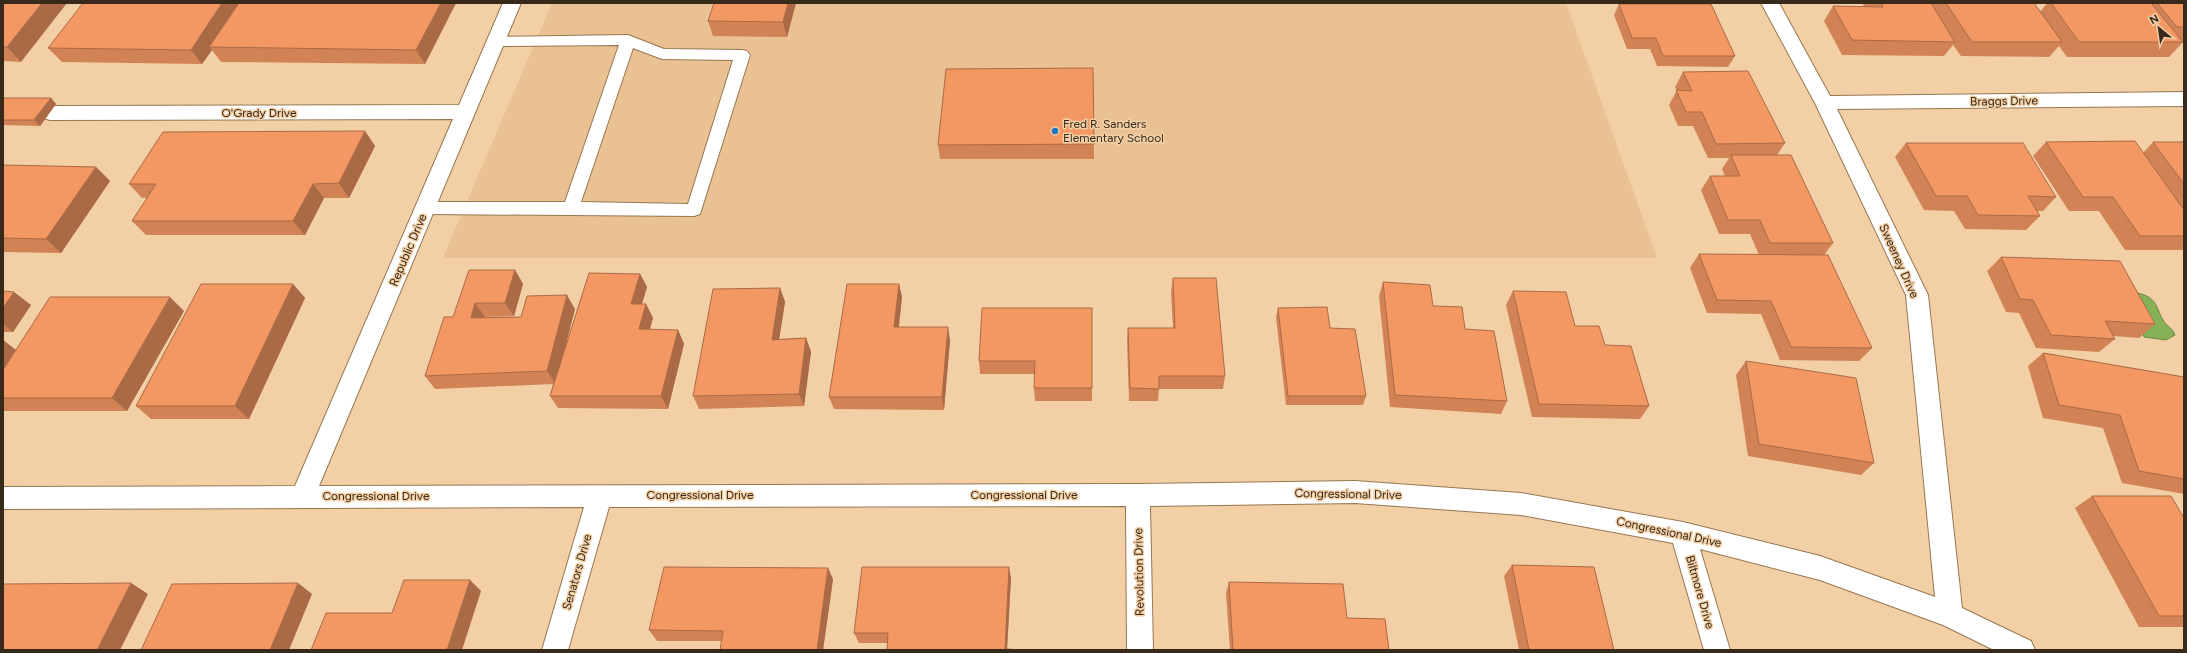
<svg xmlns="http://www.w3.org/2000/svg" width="2187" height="653" font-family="Figtree,sans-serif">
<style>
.built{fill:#e9c192}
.water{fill:#86b157;stroke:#6e8845}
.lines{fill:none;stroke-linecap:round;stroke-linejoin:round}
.lane-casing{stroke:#977751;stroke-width:2}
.street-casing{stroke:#977751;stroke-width:2}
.lane{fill:#fff;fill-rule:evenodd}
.street{fill:#fff;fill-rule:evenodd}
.wall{fill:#d18355}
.shaded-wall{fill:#aa6a45}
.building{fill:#f39863;stroke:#aa6a45}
.poi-dot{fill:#1c75c2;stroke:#f3cfa6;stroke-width:1.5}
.labels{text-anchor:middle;stroke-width:3;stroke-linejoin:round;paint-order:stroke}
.street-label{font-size:12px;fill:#372a1a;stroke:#f3cfa6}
.poi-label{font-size:12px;fill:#372a1a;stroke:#f3cfa6;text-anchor:start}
</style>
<rect width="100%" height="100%" fill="#f3cfa6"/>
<polygon class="built" points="552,3 1566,3 1657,258 443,258"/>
<path class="water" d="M2138 293C2157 298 2155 305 2163 320 2167 327 2172 327 2175 335L2166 340 2144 337 2134 311Z"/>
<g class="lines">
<defs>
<path id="lane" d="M628 35 664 49 742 50 747 51 750 55 700 214 694 216 426 214 420 212 418 208 420 204 426 202H565L619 45 497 46 492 45 490 41 492 37ZM633 48 662 59 733 60 688 204 581 202Z"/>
<polygon id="street" points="503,3 521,3 319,486 1138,484 1355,481 1521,493 1683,522 1820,556 1935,597 1906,295 1815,103 1761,3 1779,3 1830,96 2184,92 2184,106 1837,109 1928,295 1962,608 2031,641 2035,650 1994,650 1943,625 1820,580 1700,549 1730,650 1704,650 1673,543 1521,515 1355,503 1150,506 1153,650 1127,650 1126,506 609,507 568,650 542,650 584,507 3,509 3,487 295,486 453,119 50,120 43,118 40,113 43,108 50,106 459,105"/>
</defs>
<use href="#lane" class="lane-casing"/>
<use href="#street" class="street-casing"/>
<use href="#lane" class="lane"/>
<use href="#street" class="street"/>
</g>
<g class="wall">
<polygon points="3,3 21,62 3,61"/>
<polygon points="456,3 425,64 221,62 212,50 202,64 62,62 48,48"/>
<polygon points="714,3 796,3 787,37 713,36 708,21"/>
<polygon points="1862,3 2034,3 2040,12 2047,3 2184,3 2184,42 2183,42 2169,57 2067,57 2059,46 2049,57 1961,56 1953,45 1944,56 1842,55 1824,21 1833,6 1864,6"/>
<polygon points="1619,4 1735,56 1728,67 1657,66 1650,49 1627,49 1614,15"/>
<polygon points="1093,68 1094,159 940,159 938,145"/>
<polygon points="1683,72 1785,143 1777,155 1833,243 1824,255 1872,348 1859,361 1780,360 1761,314 1707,313 1690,268 1699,254 1759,255 1750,234 1719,234 1701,190 1710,176 1725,176 1722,169 1729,158 1708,158 1693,126 1678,126 1669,105 1677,90 1675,87"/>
<polygon points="3,98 51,98 56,104 40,126 3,125"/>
<polygon points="365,131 375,146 349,198 324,198 305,235 146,235 132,221 147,198 142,198 129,184"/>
<polygon points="2046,142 2143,153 2153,142 2184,142 2184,250 2125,250 2099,211 2069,211 2033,156"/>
<polygon points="1906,143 2056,197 2043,211 2037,211 2040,216 2026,230 1965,229 1954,211 1924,210 1895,157"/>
<polygon points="3,165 96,167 110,181 61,253 3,252"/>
<polygon points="2001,257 2155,324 2139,338 2113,336 2115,339 2099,352 2036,348 2019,313 2006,312 1987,271"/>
<polygon points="515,270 523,284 514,316 485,317 485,318 521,317 575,309 565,346 640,274 647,287 642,304 646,304 653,318 649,330 678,330 684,344 668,409 558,408 550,396 553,384 435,389 425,376 453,317"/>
<polygon points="1173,278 1225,376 1223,389 1159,389 1158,401 1129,401 1127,341 1128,328 1173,328 1171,292"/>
<polygon points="1383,282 1433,306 1465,329 1507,401 1501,414 1390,407 1379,296"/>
<polygon points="293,284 305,298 249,419 151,419 136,406"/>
<polygon points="899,284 902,297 899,327 950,340 944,410 834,409 829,397"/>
<polygon points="780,288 785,302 779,339 806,338 811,352 804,406 699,409 693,396"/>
<polygon points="3,291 31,305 13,332 3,332"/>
<polygon points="1513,291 1575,326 1605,345 1649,406 1640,419 1532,417 1506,305"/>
<polygon points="1092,308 1092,401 1035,401 1034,388 1035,374 980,374 979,361"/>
<polygon points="1278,308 1330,328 1366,396 1363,405 1286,405 1276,317"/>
<polygon points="184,311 127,411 3,411 3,340 16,350"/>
<polygon points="2043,353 2184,377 2184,494 2122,483 2103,428 2043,418 2028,366"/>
<polygon points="1746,361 1874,463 1861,475 1748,456 1736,375"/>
<polygon points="2092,496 2184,518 2184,627 2139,627 2075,508"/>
<polygon points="1512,565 1614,650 1519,650 1504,576"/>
<polygon points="1011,578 1007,649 887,643 859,643 854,633"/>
<polygon points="833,579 823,650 720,650 722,641 657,641 649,630"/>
<polygon points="1229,582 1347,618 1389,650 1230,650 1226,593"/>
</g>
<g class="shaded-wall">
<polygon points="42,3 67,3 21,62 7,47"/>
<polygon points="222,3 243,3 209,47 212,50 202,64 191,50"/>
<polygon points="441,3 456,3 425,64 416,50"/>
<polygon points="788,3 796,3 787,37 783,22"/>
<polygon points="51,98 56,104 40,126 34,120"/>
<polygon points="365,131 375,146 349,198 339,183"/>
<polygon points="96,167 110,181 61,253 46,239"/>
<polygon points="313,184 324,198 305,235 293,221"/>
<polygon points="515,270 523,284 514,316 505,303"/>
<polygon points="640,274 647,287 638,317 631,304"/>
<polygon points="293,284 305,298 249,419 235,406"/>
<polygon points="899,284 902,297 897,340 894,327"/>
<polygon points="780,288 785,302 777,353 772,340"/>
<polygon points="14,292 31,305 13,332 3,324 3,308"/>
<polygon points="567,295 575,309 556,384 547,371"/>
<polygon points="170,297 184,311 127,411 112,398"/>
<polygon points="475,303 485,317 480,331 471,318"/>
<polygon points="646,304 653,318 646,343 639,329"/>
<polygon points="948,327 950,340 944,410 942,397"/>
<polygon points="678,330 684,344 668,409 661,396"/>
<polygon points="806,338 811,352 804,406 799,394"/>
<polygon points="3,340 17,351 3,373"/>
<polygon points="1009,567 1011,578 1007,650 1005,649"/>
<polygon points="828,568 833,579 823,650 817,650"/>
<polygon points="470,580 481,591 462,650 447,650"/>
<polygon points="131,583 148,594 120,650 97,650"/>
<polygon points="298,583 312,594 289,650 270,650"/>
</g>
<g class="building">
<polygon points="3,3 42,3 7,47 3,47"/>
<polygon points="83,3 222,3 191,50 48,48"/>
<polygon points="239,3 441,3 416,50 209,47"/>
<polygon points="714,3 788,3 783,22 708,21"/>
<polygon points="1881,3 1931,3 1955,42 1852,40 1833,6 1883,7"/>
<polygon points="1946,3 2034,3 2062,42 1972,42"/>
<polygon points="2051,3 2151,3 2183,42 2079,42"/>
<polygon points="2157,3 2184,3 2184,27 2177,27"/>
<polygon points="1619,4 1711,4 1735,56 1663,56 1656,38 1632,38"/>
<polygon points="1093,68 1094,144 938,145 946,69"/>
<polygon points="1748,71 1785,143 1716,144 1702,112 1686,112 1676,90 1692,91 1683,72"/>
<polygon points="3,98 51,98 34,120 3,120"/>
<polygon points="365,131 339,183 313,184 293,221 132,221 156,184 129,184 163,132"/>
<polygon points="2135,141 2184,210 2184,236 2140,236 2113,197 2083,197 2046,142"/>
<polygon points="2153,142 2184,142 2184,184"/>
<polygon points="1906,143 2023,143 2056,197 2028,196 2040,216 1978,215 1967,196 1936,196"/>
<polygon points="1731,155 1791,155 1833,243 1770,243 1760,220 1728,220 1710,176 1740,176"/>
<polygon points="3,165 96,167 46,239 3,238"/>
<polygon points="1699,254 1828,255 1872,348 1791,347 1771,301 1717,300"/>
<polygon points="2001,257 2120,261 2155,324 2105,321 2115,339 2051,335 2033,300 2020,299"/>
<polygon points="469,270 515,270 505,303 475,303 471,318 521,317 527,296 567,295 547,371 425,376 444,317 453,317"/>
<polygon points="589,273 640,274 631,304 646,304 639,329 678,330 661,396 550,396"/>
<polygon points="1173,278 1216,278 1225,376 1159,376 1159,389 1130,388 1128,328 1175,328"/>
<polygon points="1383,282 1430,285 1433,306 1462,307 1465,329 1494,331 1507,401 1395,395"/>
<polygon points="201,284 293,284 235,406 136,406"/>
<polygon points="847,284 899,284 894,327 948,327 942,397 829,397"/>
<polygon points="780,288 772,340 806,338 799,394 693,396 713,289"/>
<polygon points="3,291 14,292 3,308"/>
<polygon points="1513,291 1566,292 1575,326 1599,326 1605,345 1631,346 1649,406 1539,404"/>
<polygon points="50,297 170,297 112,398 3,398 3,370"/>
<polygon points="1327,307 1330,328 1355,329 1366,396 1288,396 1278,308"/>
<polygon points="982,308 1092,308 1092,388 1034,388 1035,361 979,361"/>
<polygon points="2043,353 2184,377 2184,479 2139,471 2120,415 2059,405"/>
<polygon points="1746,361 1856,378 1874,463 1759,444"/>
<polygon points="2092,496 2171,496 2184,518 2184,616 2159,616"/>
<polygon points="1512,565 1594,567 1614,650 1529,650"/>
<polygon points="664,567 828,568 817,650 720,650 723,631 649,630"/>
<polygon points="862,567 1009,567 1005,649 1024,650 887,650 888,633 854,633"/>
<polygon points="404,580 470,580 447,650 311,650 326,613 392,613"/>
<polygon points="1229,582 1343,584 1347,618 1385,619 1389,650 1233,650"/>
<polygon points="131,583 97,650 3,650 3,584"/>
<polygon points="298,583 270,650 141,650 172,584"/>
</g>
<circle class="poi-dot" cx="1055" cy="131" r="4"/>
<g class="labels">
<g class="street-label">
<text transform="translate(2004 101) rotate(-1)" y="4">Braggs Drive</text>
<text x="259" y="117">O'Grady Drive</text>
<text transform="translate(408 250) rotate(-67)" y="4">Republic Drive</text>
<text transform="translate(1899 261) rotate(66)" y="4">Sweeney Drive</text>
<text transform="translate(1348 494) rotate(1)" y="4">Congressional Drive</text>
<text x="700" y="499">Congressional Drive</text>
<text x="1024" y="499">Congressional Drive</text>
<text x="376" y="500">Congressional Drive</text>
<text transform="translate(1669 532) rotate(12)" y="4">Congressional Drive</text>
<text transform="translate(577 572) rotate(-74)" y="4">Senators Drive</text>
<text transform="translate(1139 572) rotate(-91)" y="4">Revolution Drive</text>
<text transform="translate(1700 592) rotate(74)" y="4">Biltmore Drive</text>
</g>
<g class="poi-label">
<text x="1063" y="128">Fred R. Sanders<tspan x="1063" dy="14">Elementary School</tspan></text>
</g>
</g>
<rect width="2187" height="653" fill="none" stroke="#372a1a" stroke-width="8"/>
<g transform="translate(2159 28) rotate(331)" stroke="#f3cfa6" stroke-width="3" paint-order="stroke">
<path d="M0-3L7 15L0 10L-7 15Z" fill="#372a1a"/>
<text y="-6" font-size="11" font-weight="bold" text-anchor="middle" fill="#372a1a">N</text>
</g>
</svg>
